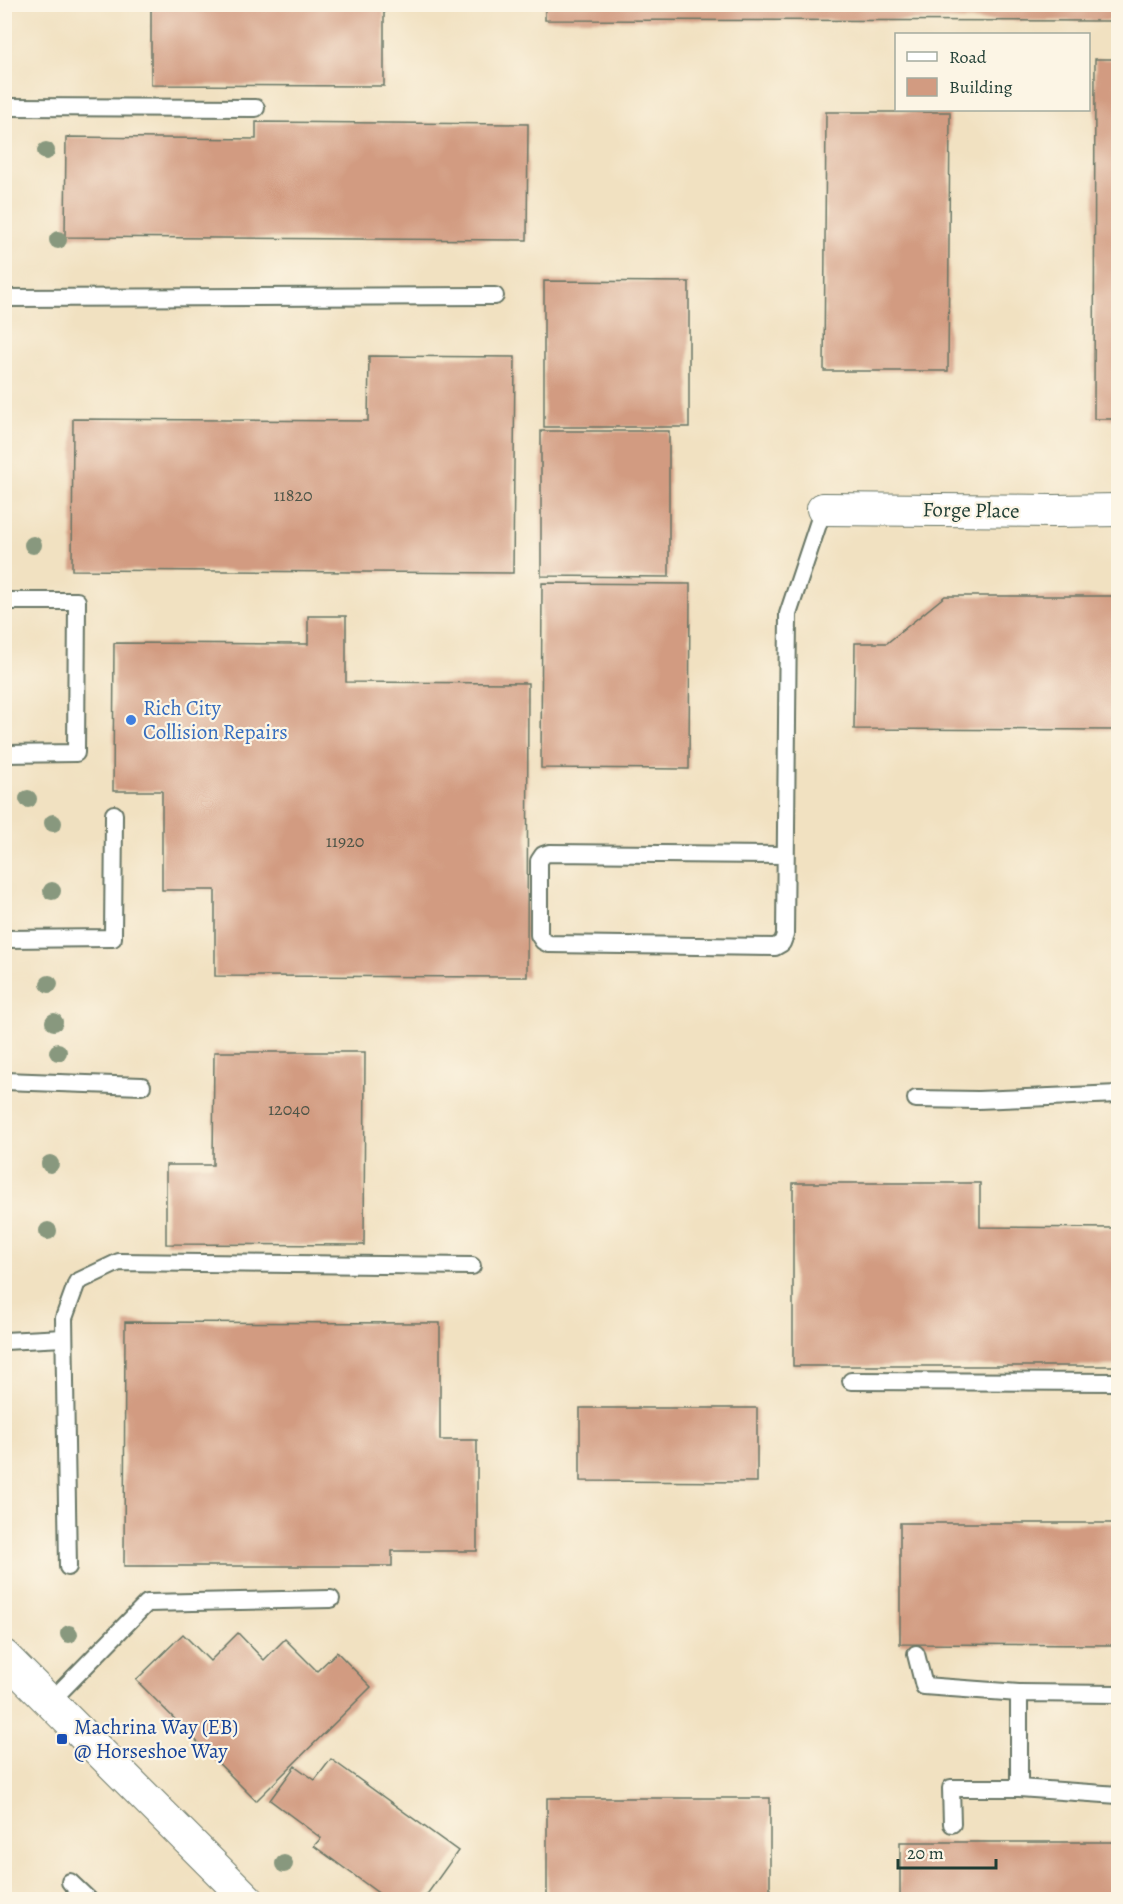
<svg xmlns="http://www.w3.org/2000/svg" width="1123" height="1904" font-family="Alegreya,serif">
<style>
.building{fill:#d29b81}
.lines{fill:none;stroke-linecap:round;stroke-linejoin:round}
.service-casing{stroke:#687665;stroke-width:20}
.minor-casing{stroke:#687665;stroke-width:34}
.service{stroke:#fff;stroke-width:16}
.minor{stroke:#fff;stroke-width:32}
.tree{fill:#88987e}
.shop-dot{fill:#3f7fe0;stroke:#fcf5e5;stroke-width:2}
.transit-dot{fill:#1a4fb4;stroke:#fcf5e5;stroke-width:2}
.labels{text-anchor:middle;stroke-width:4.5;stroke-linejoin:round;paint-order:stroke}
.number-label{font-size:18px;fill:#4c5447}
.street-label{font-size:21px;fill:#1f3d34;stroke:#fcf5e5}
.shop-label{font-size:21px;fill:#366cbe;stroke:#fcf5e5;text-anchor:start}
.transit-label{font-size:21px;fill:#164399;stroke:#fcf5e5;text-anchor:start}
</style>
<rect width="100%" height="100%" fill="#fcf5e5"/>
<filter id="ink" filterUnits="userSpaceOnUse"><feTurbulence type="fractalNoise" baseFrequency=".0167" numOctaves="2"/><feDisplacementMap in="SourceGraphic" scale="12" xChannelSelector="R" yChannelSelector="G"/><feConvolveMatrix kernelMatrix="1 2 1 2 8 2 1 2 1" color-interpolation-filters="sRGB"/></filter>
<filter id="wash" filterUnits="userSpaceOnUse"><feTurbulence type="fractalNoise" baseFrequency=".008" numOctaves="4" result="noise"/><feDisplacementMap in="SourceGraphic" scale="24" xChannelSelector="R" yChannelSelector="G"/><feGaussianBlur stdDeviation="1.35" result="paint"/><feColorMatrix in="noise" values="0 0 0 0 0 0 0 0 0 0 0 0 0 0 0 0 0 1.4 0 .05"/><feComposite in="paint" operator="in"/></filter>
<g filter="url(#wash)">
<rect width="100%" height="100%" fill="#f1e1c1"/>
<g id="blocks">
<g class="building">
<polygon points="151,4 384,4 384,86 151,85"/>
<polygon points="545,4 1118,4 1118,21 545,20"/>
<polygon points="1095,59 1118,59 1118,419 1094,419"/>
<polygon points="826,112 950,112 948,371 824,371"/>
<polygon points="256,122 528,124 527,240 65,237 66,137 256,139"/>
<polygon points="544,281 689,282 689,427 544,427"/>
<polygon points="369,356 515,357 513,573 72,570 73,419 368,421"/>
<polygon points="541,431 669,431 669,577 541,576"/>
<polygon points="542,583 690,584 689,769 541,768"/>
<polygon points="945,596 1118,596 1118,730 854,729 855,643 887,643"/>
<polygon points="308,616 346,616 346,682 528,683 527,977 215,976 215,890 162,890 162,791 113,791 114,643 308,644"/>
<polygon points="214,1052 365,1052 364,1245 166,1244 166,1165 213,1165"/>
<polygon points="793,1183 980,1183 980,1227 1118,1228 1118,1366 793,1366"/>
<polygon points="125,1322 440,1323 440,1440 477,1440 477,1551 392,1551 392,1566 124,1566"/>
<polygon points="580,1408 757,1408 757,1482 580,1481"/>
<polygon points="900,1523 1118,1523 1118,1645 900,1644"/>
<polygon points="238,1633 264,1660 285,1639 317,1671 337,1652 371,1687 256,1801 136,1680 183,1634 210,1661"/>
<polygon points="331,1759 458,1851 423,1900 388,1900 314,1846 321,1838 270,1800 295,1766 315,1780"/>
<rect x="547" y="1798" width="223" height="102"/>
<rect x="900" y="1842" width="218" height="58"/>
</g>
</g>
</g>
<g filter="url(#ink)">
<use href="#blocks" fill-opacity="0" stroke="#687665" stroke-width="1.5"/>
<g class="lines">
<defs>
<g id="service">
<polyline points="4,107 256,108"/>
<polyline points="4,298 495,296"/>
<polyline points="4,601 77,601 76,753 4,754"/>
<polyline points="785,855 549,853 543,855 539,861 539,935 543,941 549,944 775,947 782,943 785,935 788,614 823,509"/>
<polyline points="4,939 113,938 114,814"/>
<polyline points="4,1081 142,1086"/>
<polyline points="916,1099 978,1100 1118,1094"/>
<polyline points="4,1341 64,1338"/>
<polyline points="851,1381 1118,1382"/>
<polyline points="68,1567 64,1318 77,1282 119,1262 472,1266"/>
<polyline points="916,1654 924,1686 1019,1693"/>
<polyline points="50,1702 147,1603 331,1599"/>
<polyline points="1019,1788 1118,1795"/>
<polyline points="952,1824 951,1788 1019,1788 1019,1693 1118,1694"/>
<polyline points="70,1882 89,1900"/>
</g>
<g id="minor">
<polyline points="823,509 1054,511 1118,510"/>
<polyline points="4,1656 248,1900"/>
</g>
</defs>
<use href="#service" class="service-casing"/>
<use href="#minor" class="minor-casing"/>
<use href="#service" class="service"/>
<use href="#minor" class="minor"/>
</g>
<g class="tree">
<circle cx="46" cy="151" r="9"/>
<circle cx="58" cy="240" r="9"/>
<circle cx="33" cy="545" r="9"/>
<circle cx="28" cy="799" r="9"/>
<circle cx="53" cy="823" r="9"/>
<circle cx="52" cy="891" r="9"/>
<circle cx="49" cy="984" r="9"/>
<circle cx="54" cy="1022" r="9"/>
<circle cx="58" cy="1052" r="9"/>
<circle cx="50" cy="1164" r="9"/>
<circle cx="48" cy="1231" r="9"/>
<circle cx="69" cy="1634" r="9"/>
<circle cx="284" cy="1864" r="9"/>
</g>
</g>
<circle class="shop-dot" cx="131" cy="720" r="6"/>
<rect class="transit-dot" x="56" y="1733" width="12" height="12" rx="3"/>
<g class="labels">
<g class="number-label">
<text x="293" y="501">11820</text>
<text x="345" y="847">11920</text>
<text x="289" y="1115">12040</text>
</g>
<g class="street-label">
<text transform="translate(971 510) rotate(1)" y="7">Forge Place</text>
</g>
<g class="shop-label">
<text x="143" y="715">Rich City<tspan x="143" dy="24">Collision Repairs</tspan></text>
</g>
<g class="transit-label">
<text x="74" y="1734">Machrina Way (EB)<tspan x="74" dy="24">@ Horseshoe Way</tspan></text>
</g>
</g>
<rect width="1123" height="1904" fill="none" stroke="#fcf5e5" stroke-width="24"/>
<rect x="895" y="33" width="195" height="78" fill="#fcf5e5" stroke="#a4ab9e" stroke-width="1.5"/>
<rect x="907" y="52" width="30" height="9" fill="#ffffff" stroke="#a4ab9e" stroke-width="1.5"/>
<text x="949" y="63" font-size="18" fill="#1f3d34">Road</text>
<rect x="907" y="78" width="30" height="18" fill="#d29b81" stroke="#a4ab9e" stroke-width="1.5"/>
<text x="949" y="93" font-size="18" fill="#1f3d34">Building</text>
<path d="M898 1859v9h98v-9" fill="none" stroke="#1f3d34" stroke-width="3"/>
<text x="907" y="1859" font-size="18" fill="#1f3d34" stroke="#fcf5e5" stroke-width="4.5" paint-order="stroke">20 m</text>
</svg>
